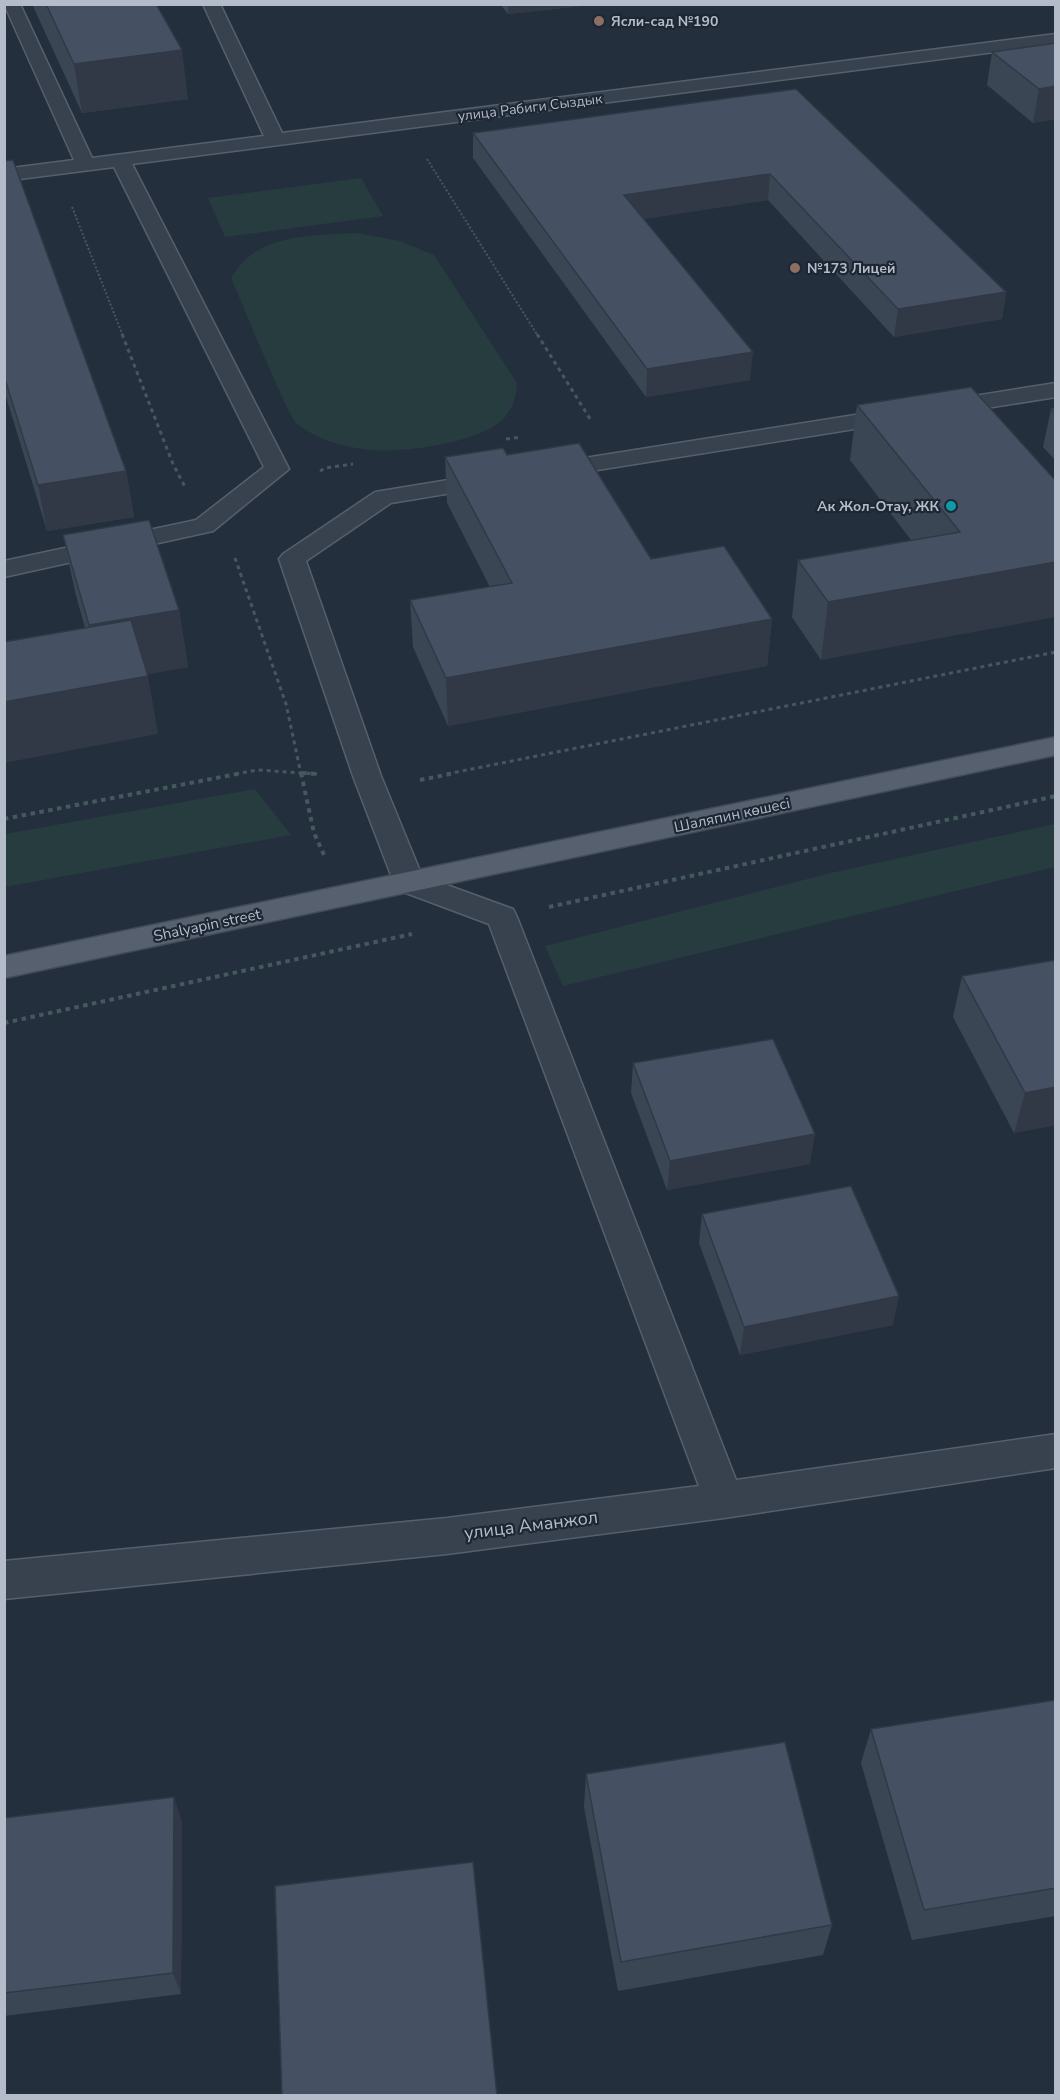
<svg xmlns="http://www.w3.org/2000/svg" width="1060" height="2100" font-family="'Nunito Sans',sans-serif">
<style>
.green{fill:#263c3f}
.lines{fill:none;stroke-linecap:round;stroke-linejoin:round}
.minor-casing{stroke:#565f6c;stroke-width:3}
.major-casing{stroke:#414a57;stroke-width:3}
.path-far2{stroke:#44595c;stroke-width:2;stroke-dasharray:2 2;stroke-linecap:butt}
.path-far1{stroke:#44595c;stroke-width:3;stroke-dasharray:4 4;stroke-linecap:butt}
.path{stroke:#44595c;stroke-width:4;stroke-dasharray:4.5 4.5;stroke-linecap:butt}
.minor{fill:#38414e;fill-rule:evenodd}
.major{fill:#56606e;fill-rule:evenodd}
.wall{fill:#3b4654}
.shaded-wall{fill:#303945}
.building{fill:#455162;stroke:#303945;stroke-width:1.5}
.education-dot{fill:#8d6e63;stroke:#1d2633;stroke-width:2}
.culture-dot{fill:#0f9aa8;stroke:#1d2633;stroke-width:2}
.labels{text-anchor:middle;stroke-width:4.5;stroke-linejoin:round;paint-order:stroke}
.far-poi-label{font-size:14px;font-weight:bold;fill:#b4bcc9;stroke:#1d2633;text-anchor:start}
.far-street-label{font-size:14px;fill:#b4bcc9;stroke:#1d2633}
.street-label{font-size:15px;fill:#b4bcc9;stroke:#1d2633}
.near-street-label{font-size:18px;fill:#b4bcc9;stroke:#1d2633}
</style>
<rect width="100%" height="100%" fill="#242f3e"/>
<g class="green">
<polygon points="361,178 383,216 225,237 208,198"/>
<path d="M356 233 400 241 434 255 517 383C516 396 514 406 505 417 483 443 402 453 370 450 344 447 318 440 297 424 288 417 240 298 231 278 235 272 240 264 246 259 274 234 320 235 356 233Z"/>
<polygon points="255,789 291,835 5,887 5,834"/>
<polygon points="1055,824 1055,867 563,986 545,946 831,873"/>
</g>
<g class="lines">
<defs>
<g id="minor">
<polygon points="4,4 20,4 92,158 264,136 203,4 220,4 282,133 1056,34 1056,44 132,164 289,469 213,531 4,577 4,561 196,520 264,467 114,167 4,181 4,169 74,160"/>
<polygon points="1056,383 1056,397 547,478 538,476 535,471 538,466 547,464"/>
<polygon points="491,473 500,475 503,480 500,485 391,503 306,561 381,776 422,876 513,909 517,917 736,1480 1056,1434 1056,1468 724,1518 447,1554 4,1599 4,1561 447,1518 699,1486 489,924 398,890 394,883 353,776 279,559 283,554 375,492"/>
</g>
<polygon id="major" points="1056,737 1056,755 4,978 4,956"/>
</defs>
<use href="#minor" class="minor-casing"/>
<use href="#major" class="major-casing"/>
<g class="path-far2">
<polyline points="427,159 538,336"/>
<polyline points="72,207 123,336"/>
</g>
<g class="path-far1">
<polyline points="122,334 173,464 185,487"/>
<polyline points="537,334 592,422"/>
<polyline points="506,439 522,437"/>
<polyline points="320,471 325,468 353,464"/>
<polyline points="235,558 286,704 301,774"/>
<polyline points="235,774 258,770 317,774"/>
<polyline points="447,774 1056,652"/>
</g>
<g class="path">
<polyline points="301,773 314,833 324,855"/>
<polyline points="302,773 317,774"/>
<polyline points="420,780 455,773"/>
<polyline points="4,819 242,773"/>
<polyline points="549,907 1056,796"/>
<polyline points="4,1023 412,934"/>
</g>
<use href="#minor" class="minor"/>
<use href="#major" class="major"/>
</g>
<g class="wall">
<polygon points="32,4 156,4 188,99 82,113"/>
<polygon points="500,4 600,4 508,14"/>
<polygon points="1056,43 1056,119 1033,123 987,85 992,52"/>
<polygon points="796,89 1006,292 1002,319 894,337 768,200 643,219 750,380 646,397 473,158 473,133"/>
<polygon points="4,161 126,471 134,517 47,531 4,390"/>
<polygon points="857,405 1056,481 821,660 792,617 798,560 911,540 850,460"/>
<polygon points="1056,408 1056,461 1043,447 1051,409"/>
<polygon points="507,455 651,559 772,619 767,666 448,726 413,647 410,600 490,587 447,503 445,457"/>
<polygon points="63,535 179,610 188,667 147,674 158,734 85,628 75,592"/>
<polygon points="1056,960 1056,1125 1014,1133 953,1017 962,976"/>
<polygon points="633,1063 810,1164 667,1190 631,1093"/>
<polygon points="702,1214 893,1325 740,1355 699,1243"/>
<polygon points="1056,1700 1056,1916 912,1940 861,1763 871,1729"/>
<polygon points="586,1774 832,1925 823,1955 618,1991 584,1807"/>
<polygon points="4,1818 182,1821 181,1994 4,2016"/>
</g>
<g class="shaded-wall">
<polygon points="508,4 600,4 508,14"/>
<polygon points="182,50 188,99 82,113 74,64"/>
<polygon points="1056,86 1056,119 1033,123 1039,89"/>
<polygon points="770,174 768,200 623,222 624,195"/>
<polygon points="1006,292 1002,319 894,337 898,309"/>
<polygon points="753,352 750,380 646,397 647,369"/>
<polygon points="126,471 134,517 47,531 38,485"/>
<polygon points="1056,562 1056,617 821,660 828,602"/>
<polygon points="179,610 188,667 100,683 89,625"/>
<polygon points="772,619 767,666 448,726 446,678"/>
<polygon points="148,676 158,734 4,763 4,702"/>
<polygon points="1056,1087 1056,1125 1014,1133 1025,1093"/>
<polygon points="815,1134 810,1164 667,1190 670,1161"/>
<polygon points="899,1296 893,1325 740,1355 744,1327"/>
<polygon points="174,1797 182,1821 181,1994 173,1973"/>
</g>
<g class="building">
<polygon points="46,4 156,4 182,50 74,64"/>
<polygon points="1056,43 1056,86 1039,89 992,52"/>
<polygon points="796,89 1006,292 898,309 770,174 624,195 753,352 647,369 473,133"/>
<polygon points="13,160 126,471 38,485 4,376 4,161"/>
<polygon points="971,387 1056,481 1056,562 828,602 798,560 960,532 857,405"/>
<polygon points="1056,408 1056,414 1051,409"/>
<polygon points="579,443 651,559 724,546 772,619 446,678 410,600 512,583 445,457 503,448 507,455"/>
<polygon points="149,520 179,610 89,625 63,535"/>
<polygon points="131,620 148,676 4,702 4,642"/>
<polygon points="1056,960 1056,1087 1025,1093 962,976"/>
<polygon points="773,1039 815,1134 670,1161 633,1063"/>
<polygon points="851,1186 899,1296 744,1327 702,1214"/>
<polygon points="1056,1700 1056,1888 924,1910 871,1729"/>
<polygon points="785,1742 832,1925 621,1962 586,1774"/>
<polygon points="174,1797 173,1973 4,1993 4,1818"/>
<polygon points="473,1862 497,2096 282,2096 275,1886"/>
</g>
<g class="education-dot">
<circle cx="599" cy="21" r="6"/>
<circle cx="795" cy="268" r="6"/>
</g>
<circle class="culture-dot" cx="951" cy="506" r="6"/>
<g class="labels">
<g class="far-poi-label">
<text x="611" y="26">Ясли-сад №190</text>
<text x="807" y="273">№173 Лицей</text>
<text x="939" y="511" text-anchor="end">Ак Жол-Отау, ЖК</text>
</g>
<g class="far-street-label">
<text transform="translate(530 107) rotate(-7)" y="5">улица Рабиги Сыздык</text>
</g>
<g class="street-label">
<text transform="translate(732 815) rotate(-12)" y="5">Шаляпин көшесі</text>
<text transform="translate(207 925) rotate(-12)" y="5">Shalyapin street</text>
</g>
<g class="near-street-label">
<text transform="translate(531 1525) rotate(-7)" y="6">улица Аманжол</text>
</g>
</g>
<rect width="1060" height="2100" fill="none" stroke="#b4bcc9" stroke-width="12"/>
</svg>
